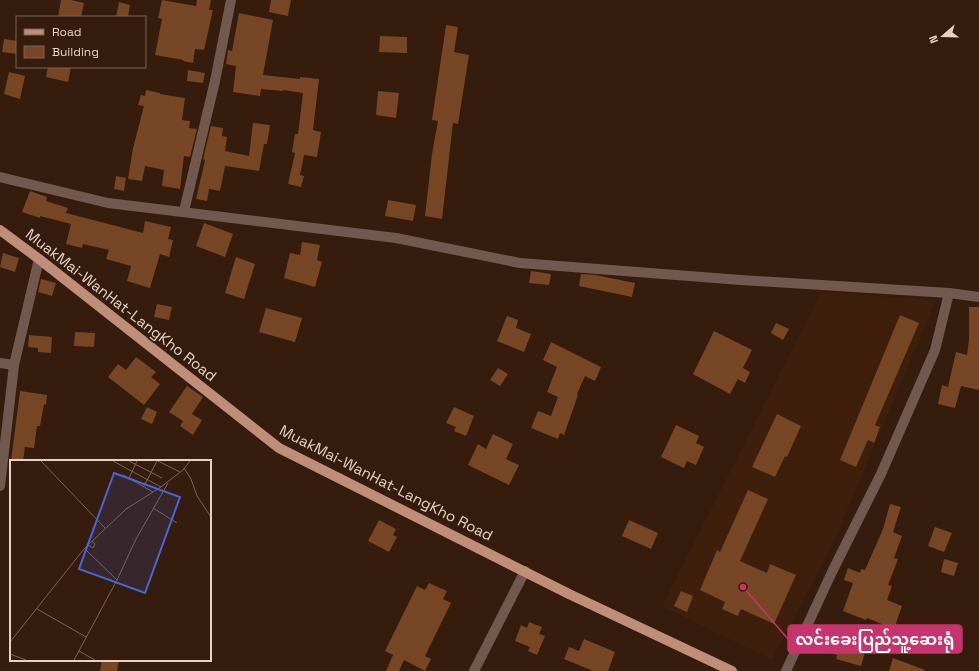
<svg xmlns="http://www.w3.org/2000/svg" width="979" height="671" font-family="'Space Grotesk','Noto Sans Myanmar',sans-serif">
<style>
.built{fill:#3e1f0c}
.building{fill:#774625}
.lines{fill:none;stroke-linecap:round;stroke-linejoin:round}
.minor{stroke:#72594f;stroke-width:10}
.major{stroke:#c08e78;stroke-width:10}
.labels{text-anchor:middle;stroke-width:4;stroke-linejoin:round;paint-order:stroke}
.street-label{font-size:15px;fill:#e3d2c9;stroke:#351c0d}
.inset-road{fill:none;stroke:#7b6558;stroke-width:1}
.view{fill:#4568d5;fill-opacity:0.15;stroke:#4568d5;stroke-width:2}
.inset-edge{fill:none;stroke:#e3d2c9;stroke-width:2}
.leader{fill:none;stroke:#c7346c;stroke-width:1.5}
.callout-dot{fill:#c7346c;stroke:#351c0d;stroke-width:1.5}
.callout{fill:#c7346c;stroke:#c7346c;stroke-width:1.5}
.callout-label{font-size:16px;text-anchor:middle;font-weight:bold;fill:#fff}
</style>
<rect width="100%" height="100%" fill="#351c0d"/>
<polygon class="built" points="821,292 936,300 835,539 772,660 662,606"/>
<g class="building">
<polygon points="61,0 71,0 84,3 81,17 58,17"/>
<polygon points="162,0 196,6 197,0 211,0 209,10 213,10 204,50 195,49 193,63 183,61 183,60 155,55 162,19 158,18"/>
<polygon points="271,0 291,0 288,16 269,12"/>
<polygon points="119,2 130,5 128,17 116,17"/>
<polygon points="239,13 273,20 263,75 300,79 300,77 319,79 313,130 321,132 317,157 304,155 300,175 304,176 301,187 288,184 295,153 292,152 295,134 298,134 303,93 283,90 283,91 261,89 260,96 233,92 236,66 226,64 228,50 232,51"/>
<polygon points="446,25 458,27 454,52 469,55 458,124 453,123 442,219 425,216 432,154 438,121 432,120"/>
<polygon points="380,36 407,37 407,53 379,52"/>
<polygon points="4,39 17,41 17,54 2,52"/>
<polygon points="48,67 71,67 68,82 46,77"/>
<polygon points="188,70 205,73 203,83 187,81"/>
<polygon points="9,72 25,76 20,99 4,94"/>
<polygon points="146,90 160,93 160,94 185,98 182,120 190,121 189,128 197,129 190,157 184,156 180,189 162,186 164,170 145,166 142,181 128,179 133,148 144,106 138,105 141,95 145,96"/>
<polygon points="378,91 399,93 396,118 376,115"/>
<polygon points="253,123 270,125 267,144 264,144 259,171 225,166 220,191 209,189 207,201 196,199 205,160 203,159 211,126 223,128 222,136 227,137 225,151 249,156"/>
<polygon points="116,176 126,178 124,191 114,189"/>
<polygon points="30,191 47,197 46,201 68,208 66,213 143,233 145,221 171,227 168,239 173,240 169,257 160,254 150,288 127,281 131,266 106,259 109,250 83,244 82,248 66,244 71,224 40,216 40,218 22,212"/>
<polygon points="388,200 416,205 413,221 385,216"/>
<polygon points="204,223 233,234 225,257 196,246"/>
<polygon points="302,242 320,245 317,260 322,262 315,287 284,278 290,253 300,255"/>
<polygon points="3,253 19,258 15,272 0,267"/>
<polygon points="236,257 255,264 244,299 225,293"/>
<polygon points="531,271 551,274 549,285 529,283"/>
<polygon points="581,274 595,275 635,283 632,297 579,286"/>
<polygon points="41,279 56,283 52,296 38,292"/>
<polygon points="157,304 172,307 169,320 154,317"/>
<polygon points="969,307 979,307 979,390 961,386 955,408 938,404 942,385 948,387 956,352 967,355 969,340"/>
<polygon points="266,308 302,318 295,342 259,332"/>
<polygon points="900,315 919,323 875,425 880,427 874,443 868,440 856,467 840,460"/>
<polygon points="507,316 518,320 516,328 531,334 524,352 497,341"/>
<polygon points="776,323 789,329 783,340 771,333"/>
<polygon points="714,331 752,350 743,368 750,372 745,383 738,379 730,394 693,374"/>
<polygon points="75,332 95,333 94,347 74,346"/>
<polygon points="29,335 52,337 51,353 38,352 38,348 28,347"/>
<polygon points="551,342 601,367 595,381 585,376 577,394 578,395 564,435 560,433 558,439 531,428 538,411 551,416 558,397 547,392 557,367 543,360"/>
<polygon points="136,357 156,372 151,377 160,384 144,405 108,377 118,364 126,370"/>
<polygon points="498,368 508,374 500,386 490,380"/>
<polygon points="187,386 203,397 192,414 202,420 193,435 180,426 183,421 169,412"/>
<polygon points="20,391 47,395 46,405 44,404 40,426 37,426 34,448 25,447 23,461 11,461"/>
<polygon points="147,407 157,412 152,424 141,419"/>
<polygon points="454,407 474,416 466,436 454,431 456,427 446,423"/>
<polygon points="777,414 801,426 787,457 785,456 775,477 752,467"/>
<polygon points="676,425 699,436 696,443 704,447 696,465 687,461 684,468 661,457"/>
<polygon points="493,434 513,444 506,459 519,465 509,485 468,465 478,444 486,449"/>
<polygon points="748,490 768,499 740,561 767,573 770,564 796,575 774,624 741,609 738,616 722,609 725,602 700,590 717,550 720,552"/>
<polygon points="890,504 901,507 893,532 902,536 894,558 898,559 888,585 892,586 887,600 902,606 894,629 867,618 866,620 843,611 853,583 844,580 848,568 860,573 861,569 865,570 883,529"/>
<polygon points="379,520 396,529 393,535 397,537 389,552 368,541"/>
<polygon points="629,520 658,533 651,549 622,536"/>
<polygon points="935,527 952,533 944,552 928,546"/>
<polygon points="944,559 958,563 954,576 941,572"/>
<polygon points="429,583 447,591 443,599 451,603 425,656 431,659 425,671 404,660 399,671 386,671 393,655 385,651 417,586 425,590"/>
<polygon points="681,591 693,596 687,612 674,606"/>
<polygon points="529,622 542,627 539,634 545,636 537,655 528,651 530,647 515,641 521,625 527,628"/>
<polygon points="842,638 867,646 861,666 836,659 837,655 822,651 825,641 840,645"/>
<polygon points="584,639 615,652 608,671 593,671 564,659 569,647 579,651"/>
<polygon points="893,658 925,670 924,671 889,671"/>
<polygon points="102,660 119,660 117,671 100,671"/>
</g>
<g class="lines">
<g class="minor">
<polyline points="0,177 108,203 396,238 520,263 741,280 949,293 979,297"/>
<polyline points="184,211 215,81 231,0"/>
<polyline points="0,363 14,365"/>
<polyline points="0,486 14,365 39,259"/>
<polyline points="474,671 525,571"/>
<polyline points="786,671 832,572 881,474 935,350 949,293"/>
</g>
<polyline class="major" points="0,230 39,259 279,448 569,594 732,671"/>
</g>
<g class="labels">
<g class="street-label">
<text transform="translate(121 305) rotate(38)" y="5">MuakMai-WanHat-LangKho Road</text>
<text transform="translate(386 483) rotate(27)" y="5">MuakMai-WanHat-LangKho Road</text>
</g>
</g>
<g transform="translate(10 460)">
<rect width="201" height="201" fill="#351c0d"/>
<path class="inset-road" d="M31 1 95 68M103 1 151 27M119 1 152 18M148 1 170 12M174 8 181 19 187 36 201 57M113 15 143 32M119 18 127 1M134 26 147 1M143 48 167 63M78 85 83 88 85 84 82 81M75 89 107 120M27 149 76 177M0 182 74 89 116 49 151 27 173 10 180 1M69 191 85 200M0 194 16 200M64 200 107 120 126 79 158 23"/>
<path class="view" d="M104 13 170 37 135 133 69 109Z"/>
<rect width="201" height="201" class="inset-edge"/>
</g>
<path class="leader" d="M743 587L788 639"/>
<circle class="callout-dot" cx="743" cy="587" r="4"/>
<rect class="callout" x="788" y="625" width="174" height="28" rx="4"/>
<g class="callout-label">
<text x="875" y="645">လင်းခေးပြည်သူ့ဆေးရုံ</text>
</g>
<rect x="16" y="16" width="130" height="52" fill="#351c0d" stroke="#7b6558"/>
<rect x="24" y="29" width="20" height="6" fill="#c08e78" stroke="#7b6558"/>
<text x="52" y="36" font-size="12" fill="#e3d2c9">Road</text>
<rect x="24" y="46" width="20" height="12" fill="#774625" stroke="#7b6558"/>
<text x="52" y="56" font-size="12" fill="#e3d2c9">Building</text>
<g transform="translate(943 36) rotate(250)" stroke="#351c0d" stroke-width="3" paint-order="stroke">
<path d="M0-3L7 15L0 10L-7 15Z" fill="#e3d2c9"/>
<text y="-6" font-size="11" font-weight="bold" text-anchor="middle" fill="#e3d2c9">N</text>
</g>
</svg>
